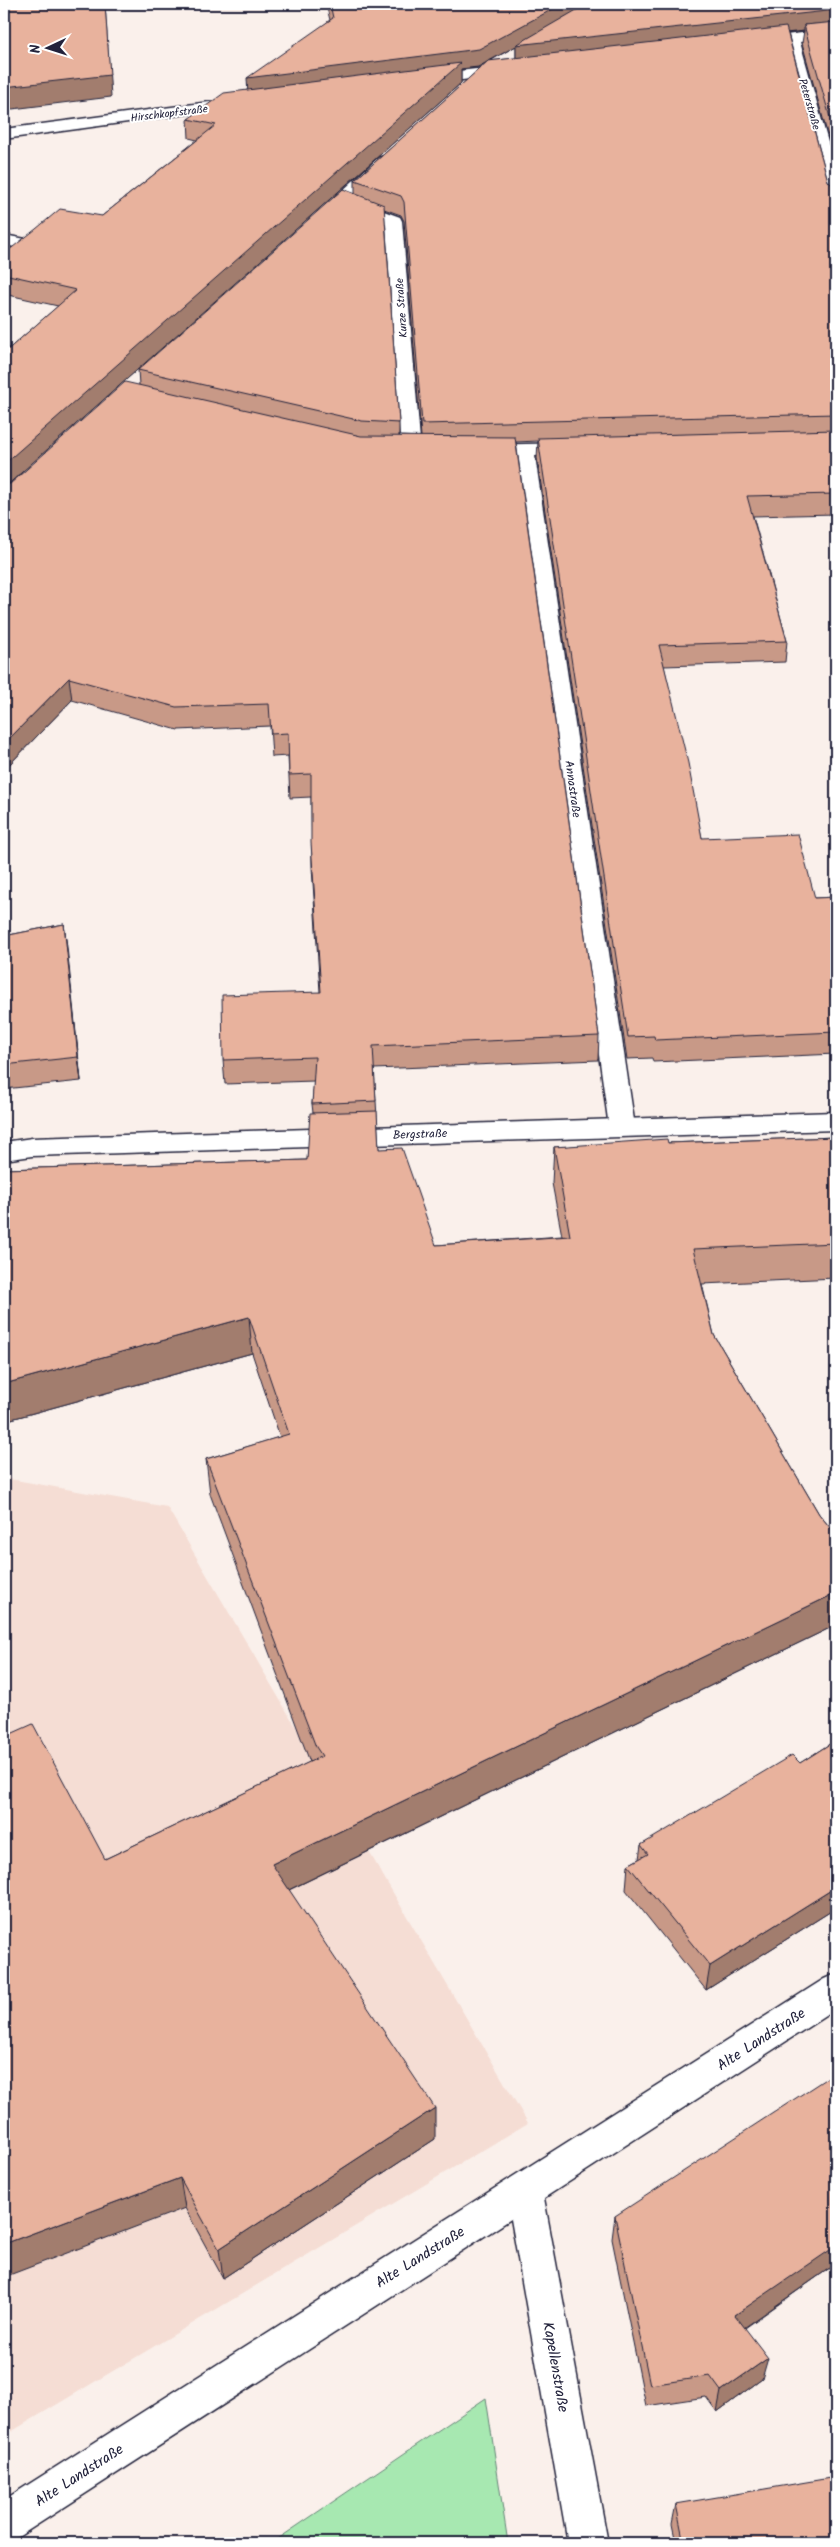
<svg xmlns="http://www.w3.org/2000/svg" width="840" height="2547" font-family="Kalam,sans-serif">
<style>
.built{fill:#f5ddd4}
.green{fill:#a7e8b1;stroke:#648576}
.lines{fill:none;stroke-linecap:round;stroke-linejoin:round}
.service-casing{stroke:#22223b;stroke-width:3}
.minor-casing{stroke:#22223b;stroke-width:3}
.secondary-casing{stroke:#22223b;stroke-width:3}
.service{fill:#fff;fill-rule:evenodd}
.minor{fill:#fff;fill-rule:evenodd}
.secondary{fill:#fff;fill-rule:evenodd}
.wall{fill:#c89987;stroke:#22223b;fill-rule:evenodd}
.shaded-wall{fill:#a27d6e;stroke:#22223b}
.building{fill:#e8b29d;stroke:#22223b}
.labels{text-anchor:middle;stroke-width:4;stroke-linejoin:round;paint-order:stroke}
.far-street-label{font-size:11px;fill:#22223b;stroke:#fff}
.street-label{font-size:12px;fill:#22223b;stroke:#fff}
.near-street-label{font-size:15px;fill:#22223b;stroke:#fff}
</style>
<rect width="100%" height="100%" fill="#faf0eb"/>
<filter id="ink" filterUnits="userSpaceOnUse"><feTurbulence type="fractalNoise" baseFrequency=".02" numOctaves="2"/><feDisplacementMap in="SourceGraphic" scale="10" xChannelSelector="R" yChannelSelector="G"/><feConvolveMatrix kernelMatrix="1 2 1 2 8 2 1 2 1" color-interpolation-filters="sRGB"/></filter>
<g filter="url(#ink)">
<polygon class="built" points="4,1478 167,1507 528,2123 4,2436"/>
<polygon class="green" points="486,2398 508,2543 272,2543"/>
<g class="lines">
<defs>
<polygon id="service" points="4,235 37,241 39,245 37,249 31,250 4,245"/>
<g id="minor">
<polygon points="836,29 836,37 800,42 836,171 836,204 828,199 786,43 752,47 745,43 752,39"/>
<polygon points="511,65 519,70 516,73 424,85 416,80 424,75"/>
<polygon points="240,98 248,103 245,106 4,139 4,129"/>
<polygon points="384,156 392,161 390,164 351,199 400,217 402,221 421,452 418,456 404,456 401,452 386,224 344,206 329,220 323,221 315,216 378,158"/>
<polygon points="575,443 582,445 584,449 582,453 535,456 635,1127 631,1133 622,1136 613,1133 609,1127 516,456 473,455 470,451 473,447 480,445"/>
<polygon points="836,1974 836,2009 544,2198 608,2543 568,2543 511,2219 18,2537 4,2543 4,2500 824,1979"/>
</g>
<polygon id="secondary" points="836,1112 836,1130 32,1156 4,1160 4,1142 32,1138"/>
</defs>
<use href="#service" class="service-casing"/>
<use href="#minor" class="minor-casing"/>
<use href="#secondary" class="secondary-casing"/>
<use href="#service" class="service"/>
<use href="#minor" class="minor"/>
<use href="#secondary" class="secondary"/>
</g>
<g class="wall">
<path d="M326 4H836V165L802 43 804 31 788 33 828 181 832 185 836 186V514L753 516 787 641 785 662 664 666 702 838 815 898 836 897V1054L653 1062 652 1058 627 1059 537 458 538 441 516 442 599 1036 598 1060 374 1069 379 1149 436 1245 562 1236 552 1183 554 1147 836 1137V1278L702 1284 714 1335 819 1514 836 1535V1625L289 1890 435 2139 223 2278 185 2208 105 1859 310 1762 210 1494 206 1459 280 1437 252 1353 4 1421V1169L307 1160 313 1113 312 1104 314 1081 225 1084 223 1060 320 992 312 867 311 797 290 798 288 756 272 757 270 726 178 730 72 700 4 770V353L58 306 4 294V254L102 216 197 140 189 138 188 119 247 90 330 20ZM516 46V58L490 61ZM486 63 355 180V194L138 370 139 385 8 484 461 83V69L478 67ZM384 209 401 215 404 221 421 437 399 436V423Z"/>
<polygon points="64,924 81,1081 4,1089 4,936"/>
<polygon points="836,1740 836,1908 706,1990 626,1890 628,1865 639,1859 641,1845 800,1763"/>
<polygon points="615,2216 836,2257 834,2265 745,2328 762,2379 717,2412 706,2397 646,2406 612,2239"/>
<polygon points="676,2504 836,2543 676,2543 672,2524"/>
</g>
<g class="shaded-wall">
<polygon points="105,4 111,97 4,110 4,87"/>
<polygon points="562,4 593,4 836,10 836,23 804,25 804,31 516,63 516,46 478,67 461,69 461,83 4,488 4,464 248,96 247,78"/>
<polygon points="69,678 72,700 4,770 4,744"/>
<polygon points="64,924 67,947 81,1081 78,1057"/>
<polygon points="249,1317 252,1353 4,1421 4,1384"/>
<polygon points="836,1593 836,1625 274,1897 272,1864"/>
<polygon points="836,1887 836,1908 706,1990 710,1966"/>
<polygon points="435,2108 435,2139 223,2278 219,2249"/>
<polygon points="180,2178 185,2208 4,2277 4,2244"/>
<polygon points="836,2242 836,2257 834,2265 731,2337 735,2315"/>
<polygon points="768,2358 762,2379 717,2412 721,2391"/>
</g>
<g class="building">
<polygon points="4,4 105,4 110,75 4,87"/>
<polygon points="330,4 562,4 479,49 247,78 333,18"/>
<polygon points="587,4 836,4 836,10 516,45"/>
<polygon points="836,22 836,139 804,25"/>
<polygon points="786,27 828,181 832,185 836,186 836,414 422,424 404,202 401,196 355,180 488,61"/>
<polygon points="461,63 4,464 4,353 76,290 4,274 4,254 36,229 60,209 102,216 216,125 188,119 224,93"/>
<polygon points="343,189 384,205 399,423 362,421 138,370"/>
<polygon points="125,382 361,436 515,437 599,1036 373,1046 376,1101 312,1104 315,1057 223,1060 222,995 321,992 311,843 311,774 289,775 288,733 271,734 269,704 176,707 69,678 4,744 4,485 10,484"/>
<polygon points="836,430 836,471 830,471 836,489 836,494 747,496 787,641 659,645 688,763 702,838 798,834 815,898 836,897 836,1032 655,1040 654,1036 628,1037 538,438"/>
<polygon points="64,924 78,1057 4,1065 4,936"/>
<polygon points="377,1111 379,1149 402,1148 436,1245 570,1236 554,1147 667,1139 668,1143 836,1137 836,1243 693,1249 714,1335 819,1514 836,1535 836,1593 272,1864 435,2108 219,2249 180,2178 4,2244 4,1737 33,1724 105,1859 322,1756 316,1747 206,1459 289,1434 249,1317 4,1384 4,1169 307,1160 310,1113"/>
<polygon points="836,1740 836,1887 710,1966 628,1865 648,1854 641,1845 792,1755 800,1763"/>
<polygon points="836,2072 836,2246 735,2315 768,2358 721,2391 710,2376 650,2385 615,2216"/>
<polygon points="836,2477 836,2543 684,2543 676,2504"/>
</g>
</g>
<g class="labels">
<g class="far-street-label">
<text transform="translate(810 104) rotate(74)" y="4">Peterstraße</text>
<text transform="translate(169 113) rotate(-7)" y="4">Hirschkopfstraße</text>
<text transform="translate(401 308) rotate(-94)" y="4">Kurze Straße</text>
</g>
<g class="street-label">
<text transform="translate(573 789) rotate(82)" y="4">Annastraße</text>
<text transform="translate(420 1134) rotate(-2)" y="4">Bergstraße</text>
</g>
<g class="near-street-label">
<text transform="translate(761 2039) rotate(-33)" y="5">Alte Landstraße</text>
<text transform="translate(420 2257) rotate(-32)" y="5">Alte Landstraße</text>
<text transform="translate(556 2367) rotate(80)" y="5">Kapellenstraße</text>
<text transform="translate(79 2475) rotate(-33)" y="5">Alte Landstraße</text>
</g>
</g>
<rect width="840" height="2547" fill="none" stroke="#fff" stroke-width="20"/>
<rect x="10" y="10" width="820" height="2527" fill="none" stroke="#22223b" stroke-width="2" filter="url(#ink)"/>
<g transform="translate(48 48) rotate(266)" stroke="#ffffff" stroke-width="4" paint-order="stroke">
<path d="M0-4L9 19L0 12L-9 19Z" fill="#22223b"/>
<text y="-8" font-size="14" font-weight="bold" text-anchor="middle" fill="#22223b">N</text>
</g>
</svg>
